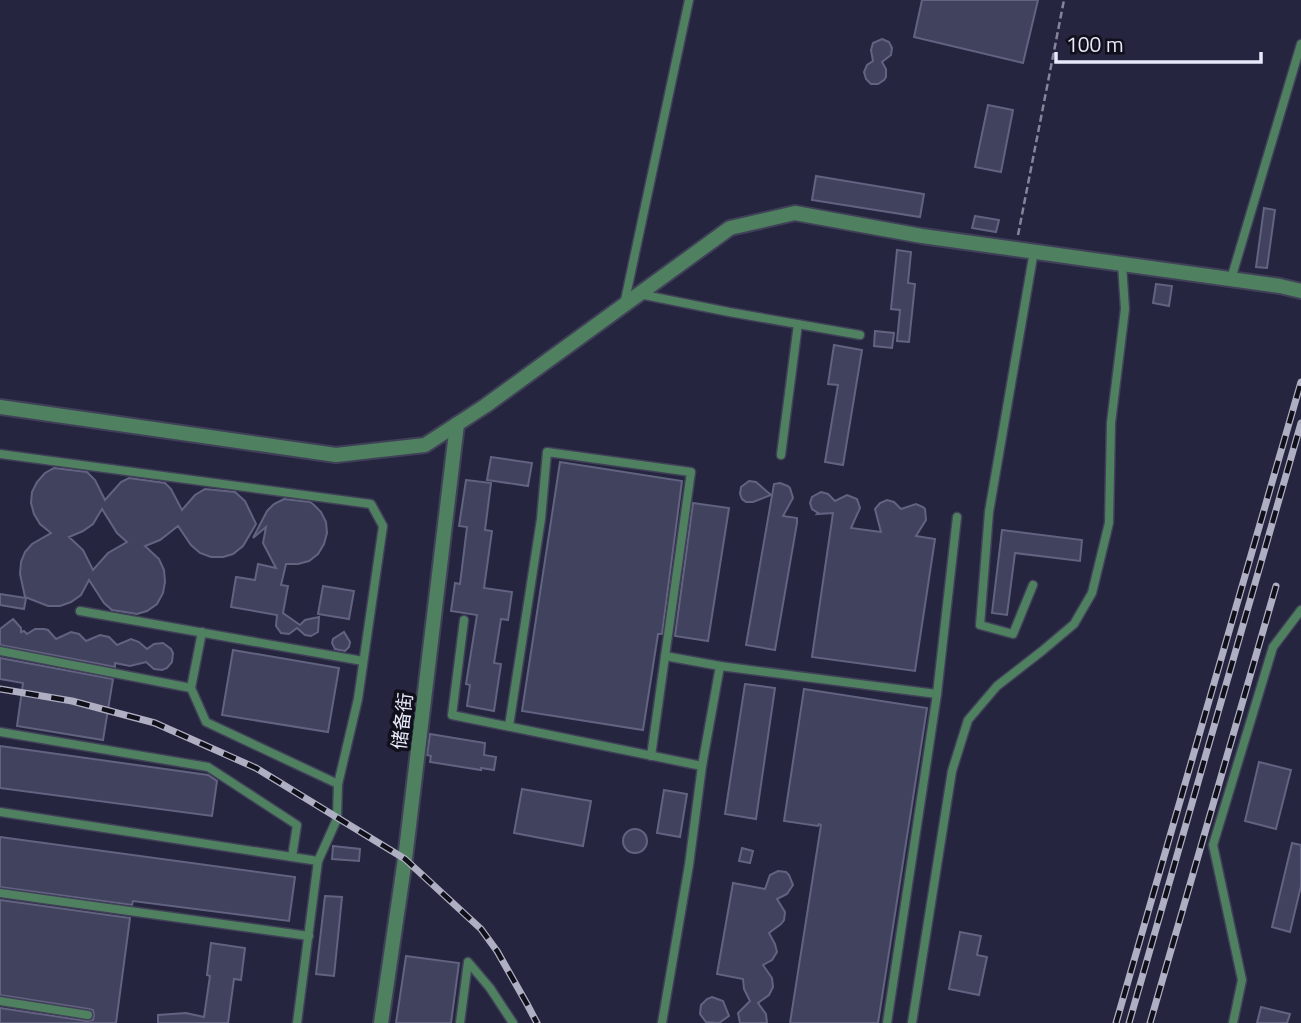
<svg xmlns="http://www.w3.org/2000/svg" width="1301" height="1023" font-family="'Titillium Web','Noto Sans SC',sans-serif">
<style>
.building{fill:#41425d;stroke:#626380;stroke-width:2;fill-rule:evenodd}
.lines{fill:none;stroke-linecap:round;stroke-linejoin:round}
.lane-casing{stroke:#414059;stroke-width:11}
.street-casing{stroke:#414059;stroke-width:18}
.path{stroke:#85859a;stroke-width:2.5;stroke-dasharray:7 3.5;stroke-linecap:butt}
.lane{stroke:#4f8060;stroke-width:8}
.street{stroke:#4f8060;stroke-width:14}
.rail-casing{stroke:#aeafc2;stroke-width:7}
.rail{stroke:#10101b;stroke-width:4.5;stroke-dasharray:13;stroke-linecap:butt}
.labels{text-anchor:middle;stroke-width:7;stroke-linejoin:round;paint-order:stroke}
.street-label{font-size:19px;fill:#e8e9fa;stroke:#10101b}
</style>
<rect width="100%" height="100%" fill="#26253f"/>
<g class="building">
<polygon points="922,0 1038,0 1023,63 914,37"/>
<polygon points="882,39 889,42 892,48 891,55 882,62 886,69 886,77 884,80 878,84 871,84 866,79 864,72 867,65 873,61 871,50 873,43"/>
<polygon points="988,105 1013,110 1001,172 975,167"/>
<polygon points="816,176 924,194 920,217 812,200"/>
<polygon points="1264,208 1275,210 1267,268 1256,267"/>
<polygon points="975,216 999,220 996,232 972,228"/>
<polygon points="897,250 911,252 908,283 915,284 909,342 897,341 900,310 891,309"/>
<polygon points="1156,284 1172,286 1169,306 1153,303"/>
<polygon points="875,331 894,333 892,348 874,346"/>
<polygon points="834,345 862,350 843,465 825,462 838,385 828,384"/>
<polygon points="491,457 532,463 528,486 487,480"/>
<polygon points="560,462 682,481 662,634 658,634 643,730 522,711"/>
<path d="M54 468 87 472 95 480 105 500 121 482 129 478 165 483 171 489 182 510 195 495 205 489 235 492 245 501 256 524 243 546 233 554 223 557H211L200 553 191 545 178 526 160 540 145 546 159 559 164 570 165 582 163 593 157 604 147 611 137 614 112 610 104 603 89 580 81 595 71 602 60 606H48L25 597 20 574 21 562 25 552 32 544 51 533 40 524 34 514 31 503 32 492 37 482 45 473ZM102 509 117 533 127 542 108 553 93 570 83 550 69 537 83 531 93 524Z"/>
<polygon points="466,480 491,483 485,530 492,531 484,588 512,592 508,620 501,619 494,663 501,664 494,711 467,706 470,685 466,684 477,615 451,611 455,583 460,584 467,527 459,526"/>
<polygon points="749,481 756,482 771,495 753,502 746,502 742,499 740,494 741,487"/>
<polygon points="780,483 788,486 790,488 793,498 783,516 797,518 797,523 775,650 746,645 774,484"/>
<polygon points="821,492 828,494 835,501 847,495 857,499 860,508 851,528 881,532 875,509 880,503 887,500 894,502 901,509 916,504 923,507 925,509 926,520 916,536 935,539 915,671 812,657 833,513 817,514 818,513 812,509 810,503 812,497"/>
<polygon points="284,499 310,502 314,505 321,512 326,522 327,533 324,544 318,554 309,561 298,564 286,564 281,585 288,586 283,613 300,625 305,620 319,617 318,632 311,636 305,635 297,628 289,634 281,633 276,626 277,615 231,607 236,577 255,580 258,564 276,568 263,543 266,527 253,538 267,511 274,504"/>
<polygon points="693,503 729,508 708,641 675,636"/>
<polygon points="1002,530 1082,540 1080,561 1015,553 1007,615 992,613"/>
<polygon points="323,586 354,591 349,619 318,614"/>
<polygon points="0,594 26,598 24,609 0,605"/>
<polygon points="13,619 21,628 21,632 24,631 27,634 35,629 44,629 48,630 56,639 71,632 79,634 86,641 100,635 109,637 117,645 131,639 139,642 147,649 154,644 163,643 171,649 173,653 172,662 167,668 162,670 154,669 146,662 130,666 115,663 115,667 0,645 0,629"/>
<polygon points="344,632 350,642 349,647 345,651 335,649 332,643 333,639"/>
<polygon points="233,650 339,668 328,732 222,715"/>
<polygon points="0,658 113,679 103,740 17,726 23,683 0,679"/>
<polygon points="745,684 775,688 756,819 725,814"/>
<polygon points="804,689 927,708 878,1023 790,1023 821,825 819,824 818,826 784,821"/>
<polygon points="430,734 485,743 484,755 496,757 494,770 481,768 481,770 430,762 431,756 427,755"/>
<polygon points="0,746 208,775 217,781 212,816 0,788"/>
<polygon points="1259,762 1291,770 1276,829 1245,821"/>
<polygon points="522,789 591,801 583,846 514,833"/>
<polygon points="664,790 687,794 680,837 657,833"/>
<circle cx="635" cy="841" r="12"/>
<polygon points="0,837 295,877 289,921 133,901 132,905 0,887"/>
<polygon points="1292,843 1301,845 1301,886 1290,932 1272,927"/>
<polygon points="333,846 360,849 359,861 332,859"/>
<polygon points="742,848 753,851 750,863 739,861"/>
<polygon points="778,871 786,872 789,875 793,885 787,894 777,899 785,912 784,920 781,924 769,933 775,944 777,952 772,960 763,965 772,978 773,987 769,995 758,1003 766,1014 767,1023 740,1023 738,1013 750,1001 744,989 743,979 717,974 733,883 765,889 770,875"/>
<polygon points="325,896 342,897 334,976 316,974"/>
<polygon points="0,900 130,918 116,1023 0,1023 0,1008 87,1021 93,1020 94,1015 93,1010 89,1009 0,995"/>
<polygon points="960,932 981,936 977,955 987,957 979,995 949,989"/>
<polygon points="211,943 245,948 241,980 234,979 228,1023 158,1023 158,1015 186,1013 204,1017 210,976 207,975"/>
<polygon points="406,956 459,963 451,1023 396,1023"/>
<polygon points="712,997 723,1001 729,1016 719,1023 706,1022 700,1014 701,1005 707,999"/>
<polygon points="1261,1007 1290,1014 1287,1023 1257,1023"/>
</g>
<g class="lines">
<defs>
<g id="lane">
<polyline points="1231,279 1301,44"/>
<polyline points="639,294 729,312 860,335"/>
<polyline points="624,305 689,0"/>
<polyline points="0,454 371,504 383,526 358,699 338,784 337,819 318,861 297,1023"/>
<polyline points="781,455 798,324"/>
<polyline points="1033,585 1013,634 980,625 989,512 1034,251"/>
<polyline points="80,611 363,661"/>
<polyline points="464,620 452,715 702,766 689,865 662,1023"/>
<polyline points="202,632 191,688 206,722 338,784"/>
<polyline points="0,651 191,688"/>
<polyline points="665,656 720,666"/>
<polyline points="509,726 541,519 547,452 691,472 651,756"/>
<polyline points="0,732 208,767 297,825 292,857"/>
<polyline points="702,766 720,666 937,694"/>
<polyline points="0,812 318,861"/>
<polyline points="0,893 309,936"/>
<polyline points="0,1001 88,1015"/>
<polyline points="460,1023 468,962 490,988 513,1023"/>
<polyline points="887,1023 937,694 957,517"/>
<polyline points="912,1023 952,771 968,720 997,686 1042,651 1074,624 1092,593 1109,523 1111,423 1125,309 1122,264"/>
<polyline points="1233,1023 1242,980 1213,845 1273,647 1301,610"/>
</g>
<g id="street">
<polyline points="0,407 336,455 425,445 485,406 730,228 795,213 922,236 1280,286 1301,291"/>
<polyline points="381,1023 405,859 457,424"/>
</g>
</defs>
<use href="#lane" class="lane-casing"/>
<use href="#street" class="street-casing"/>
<polyline class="path" points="1018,235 1064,0"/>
<use href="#lane" class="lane"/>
<use href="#street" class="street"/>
<defs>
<g id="rail">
<polyline points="0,689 72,701 155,723 256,768 405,859 481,929 497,951 527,1004 537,1023"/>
<polyline points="1116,1023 1301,382"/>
<polyline points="1129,1023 1301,423"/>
<polyline points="1150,1023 1276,586"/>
</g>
</defs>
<use href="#rail" class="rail-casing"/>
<use href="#rail" class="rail"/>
</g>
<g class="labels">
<g class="street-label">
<text transform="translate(402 721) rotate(-83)" y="7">储备街</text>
</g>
</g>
<path d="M1056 52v10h205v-10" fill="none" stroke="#e8e9fa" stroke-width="3.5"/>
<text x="1066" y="52" font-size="21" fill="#e8e9fa" stroke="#10101b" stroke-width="5" paint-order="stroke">100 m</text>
</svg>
